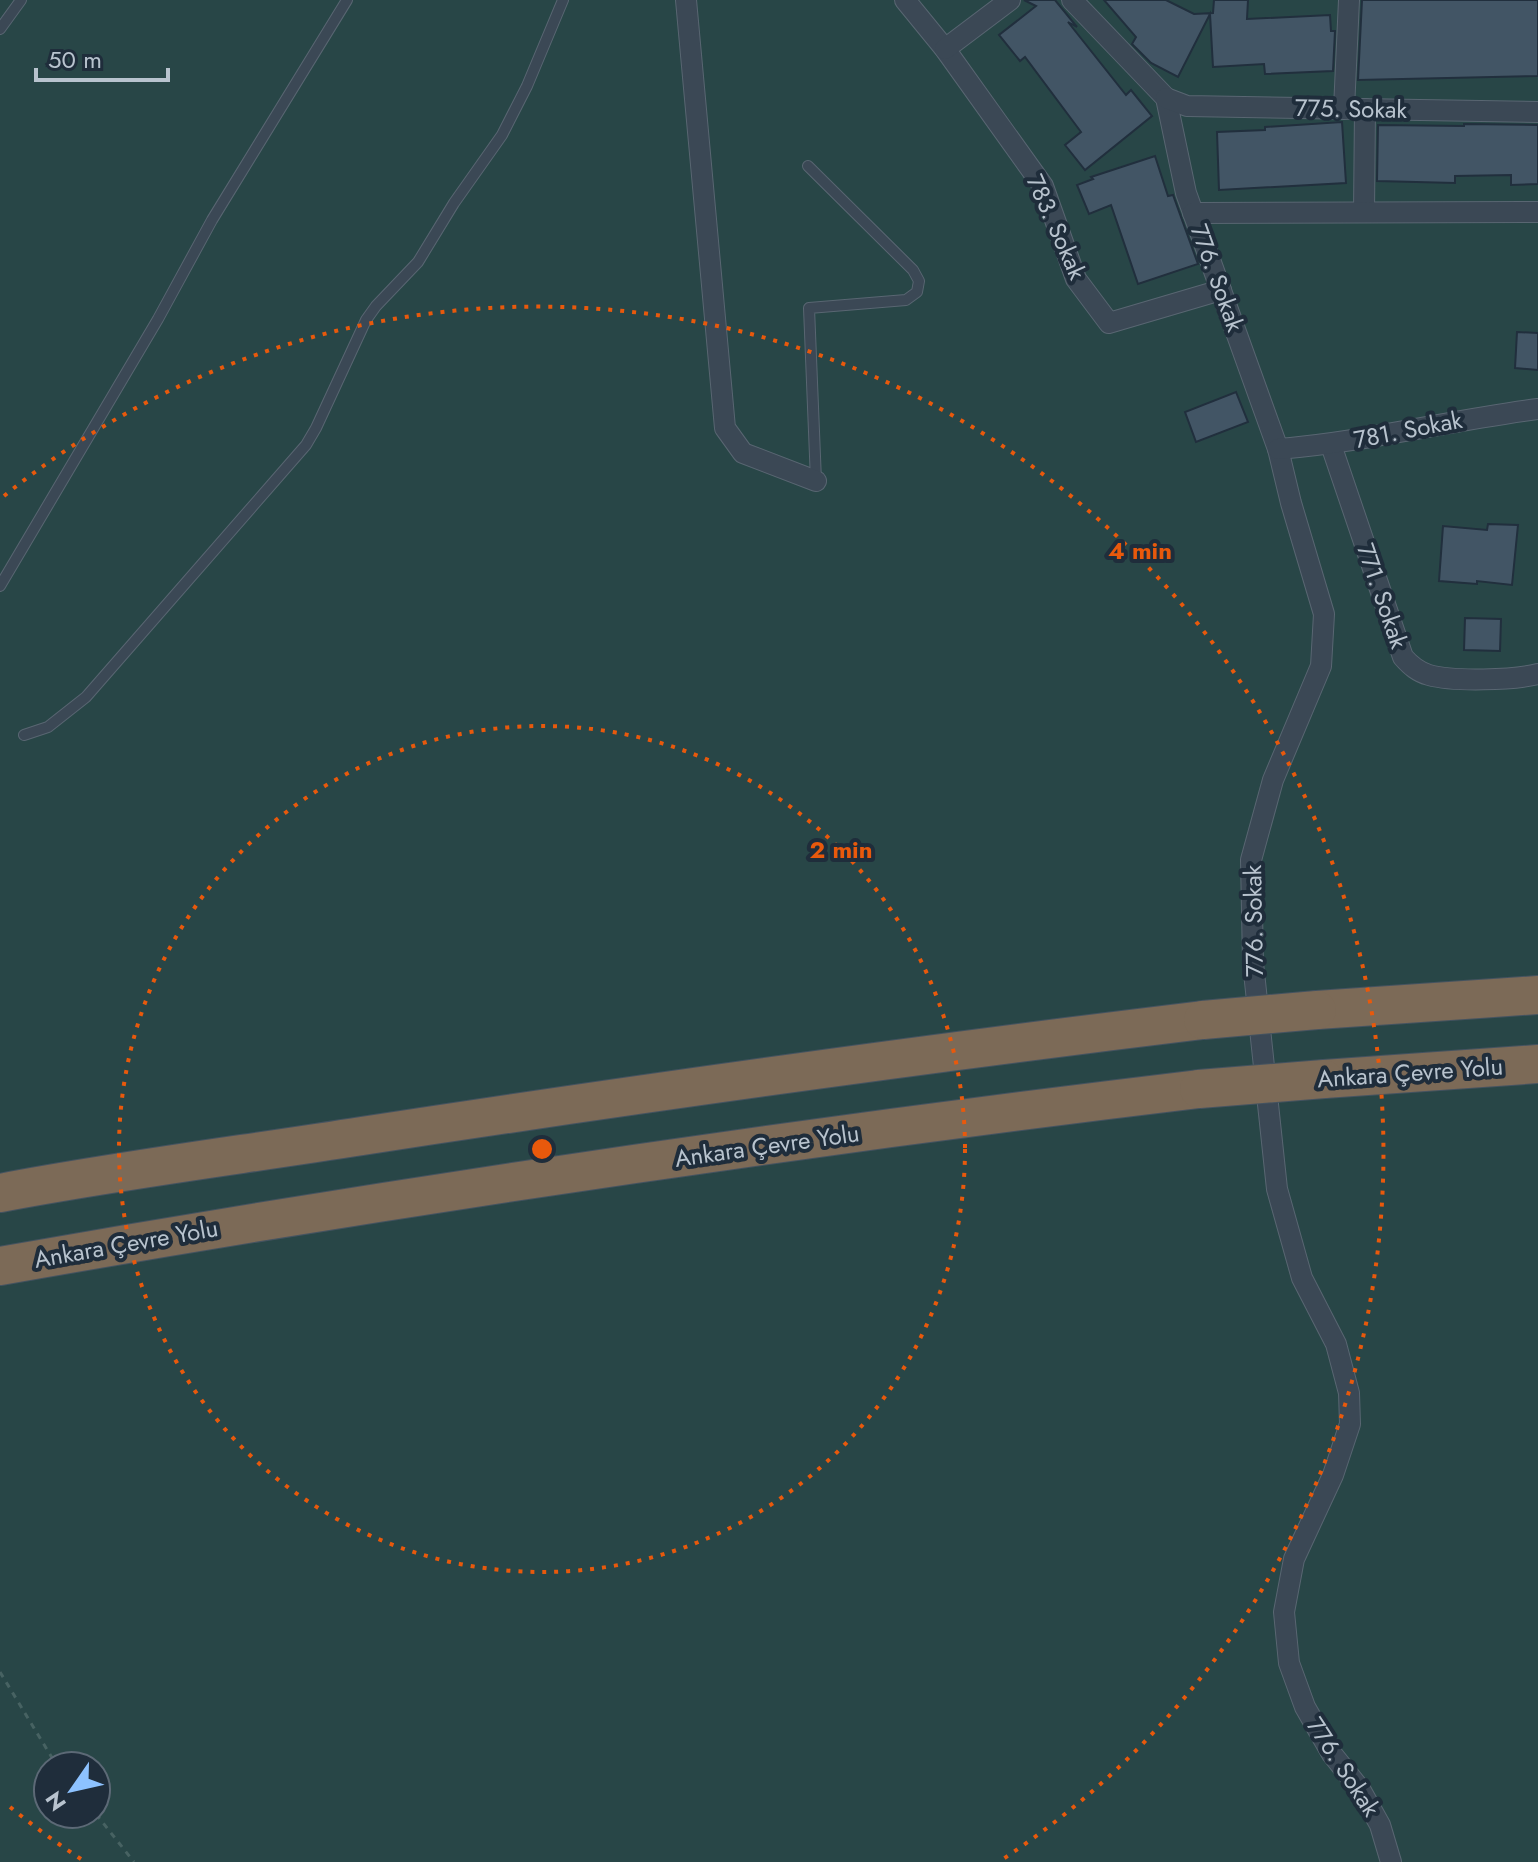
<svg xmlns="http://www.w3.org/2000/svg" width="1538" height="1862" font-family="Jost,sans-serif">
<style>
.green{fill:#284647;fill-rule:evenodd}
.building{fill:#425565;stroke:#212f3d;stroke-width:2}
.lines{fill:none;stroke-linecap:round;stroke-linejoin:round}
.service-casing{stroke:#596672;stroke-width:12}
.minor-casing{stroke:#596672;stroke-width:22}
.motorway-casing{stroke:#455360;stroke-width:40}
.path{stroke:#476262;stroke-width:3;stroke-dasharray:6 6;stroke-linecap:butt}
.service{stroke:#3b4855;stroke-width:10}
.minor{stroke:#3b4855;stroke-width:20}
.motorway{stroke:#7c6a57;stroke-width:38}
.motorway-bridge-casing{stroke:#455360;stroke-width:40;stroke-linecap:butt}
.motorway-bridge{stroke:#7c6a57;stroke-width:38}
.ring{fill:none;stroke:#e8590c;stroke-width:4;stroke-dasharray:4 8}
.labels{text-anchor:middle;stroke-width:8;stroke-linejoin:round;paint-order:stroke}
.street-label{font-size:24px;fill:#b8c3ce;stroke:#1f2d3b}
.centre{fill:#e8590c;stroke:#1f2d3b;stroke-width:4}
.ring-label{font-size:24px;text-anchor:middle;font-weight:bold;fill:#e8590c;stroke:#1f2d3b;stroke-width:8;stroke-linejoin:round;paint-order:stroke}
</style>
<rect width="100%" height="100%" fill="#263646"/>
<path class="green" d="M0 0H1538V1862H0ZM48 1766H96V1814H48Z"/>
<g class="building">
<polygon points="1024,0 1055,0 1077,27 1068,22 1126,95 1131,90 1152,116 1085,170 1065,145 1081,132 1025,57 1020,61 999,35 1036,6"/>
<polygon points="1104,0 1166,0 1194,14 1213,13 1214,0 1248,0 1247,19 1330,15 1331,31 1335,31 1333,71 1265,74 1264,64 1213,67 1210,14 1178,77 1151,63 1132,44 1136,37"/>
<polygon points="1362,0 1538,0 1538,76 1358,80"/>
<polygon points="1342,122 1346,183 1219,190 1217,132 1265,130 1265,127"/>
<polygon points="1464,124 1538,125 1538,184 1511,185 1511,175 1455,176 1455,183 1377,181 1378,125 1464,126"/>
<polygon points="1155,156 1168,196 1173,195 1198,264 1138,284 1111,205 1089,214 1077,185 1093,179 1091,177"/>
<polygon points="1517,332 1538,333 1538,370 1515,368"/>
<polygon points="1236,392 1248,422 1196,442 1185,412"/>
<polygon points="1488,524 1518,525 1512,585 1477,581 1477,584 1439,581 1443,526 1487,530"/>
<polygon points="1465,618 1501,619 1500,651 1464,650"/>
</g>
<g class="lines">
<defs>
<g id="service">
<polyline points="0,29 21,0"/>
<polyline points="808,166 913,270 919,281 917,292 906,300 809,308 816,481"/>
<polyline points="0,586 158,319 212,220 347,0"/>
<polyline points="24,735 48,727 86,697 306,445 316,428 366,320 376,306 418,262 454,203 502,135 527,86 563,0"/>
</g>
<g id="minor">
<polyline points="686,0 725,428 743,453 816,481"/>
<polyline points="905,0 945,49 1043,186 1076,279 1109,323 1221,290"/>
<polyline points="1072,0 1166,98 1186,193 1278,449 1291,503 1324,614 1321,666 1273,780 1251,860 1253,963 1277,1189 1302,1278 1336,1344 1349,1393 1350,1424 1333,1475 1294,1559 1284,1612 1289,1663 1305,1707 1332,1754 1360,1789 1380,1825 1391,1862"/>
<polyline points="945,49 1010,0"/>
<polyline points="1166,98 1187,106 1538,112"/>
<polyline points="1344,109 1349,0"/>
<polyline points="1364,212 1365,109"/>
<polyline points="1193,213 1538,212"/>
<path d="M1331 445 1403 657C1411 666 1418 672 1429 675 1454 682 1513 680 1538 674"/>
<path d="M1278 449C1365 442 1451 420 1538 409"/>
</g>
<g id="motorway">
<polyline points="1317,1010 1538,995"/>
<polyline points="1324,1079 1538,1064"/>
<path d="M0 1193C120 1170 241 1155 362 1136 642 1093 922 1054 1203 1020"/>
<path d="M0 1266C398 1196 798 1137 1199 1089"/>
</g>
</defs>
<use href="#service" class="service-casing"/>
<use href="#minor" class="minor-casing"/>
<use href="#motorway" class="motorway-casing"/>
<g class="path">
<polyline points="0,1672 57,1766"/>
<polyline points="96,1814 134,1862"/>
</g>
<use href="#service" class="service"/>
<use href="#minor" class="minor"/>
<use href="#motorway" class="motorway"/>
<defs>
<g id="motorway-bridge">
<polyline points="1203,1020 1317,1010"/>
<polyline points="1199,1089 1324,1079"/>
</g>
</defs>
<use href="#motorway-bridge" class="motorway-bridge-casing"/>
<use href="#motorway-bridge" class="motorway-bridge"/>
</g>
<g class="ring">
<circle cx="542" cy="1149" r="423"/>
<path d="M81 1859A846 846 0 0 1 4 1802M4 496A846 846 0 1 1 1003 1859"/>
</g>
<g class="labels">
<g class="street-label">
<text transform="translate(1351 109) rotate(1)" y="8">775. Sokak</text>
<text transform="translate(1056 227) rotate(66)" y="8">783. Sokak</text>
<text transform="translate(1217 278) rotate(70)" y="8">776. Sokak</text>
<text transform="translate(1408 430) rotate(-11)" y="8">781. Sokak</text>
<text transform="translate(1382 596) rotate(71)" y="8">771. Sokak</text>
<text transform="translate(1254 921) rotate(-91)" y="8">776. Sokak</text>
<text transform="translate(1410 1073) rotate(-4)" y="8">Ankara Çevre Yolu</text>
<text transform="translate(767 1146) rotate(-8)" y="8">Ankara Çevre Yolu</text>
<text transform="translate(126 1244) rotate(-10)" y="8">Ankara Çevre Yolu</text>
<text transform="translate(1343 1767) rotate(57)" y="8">776. Sokak</text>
</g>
</g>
<circle cx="542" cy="1149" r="12" class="centre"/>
<g class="ring-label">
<text x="1140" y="559">4 min</text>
<text x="841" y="858">2 min</text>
</g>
<g transform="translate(72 1790) rotate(236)"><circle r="38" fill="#1f2d3b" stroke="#5c6976" stroke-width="2"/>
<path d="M0-6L14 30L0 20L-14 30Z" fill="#8dc2ff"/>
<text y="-12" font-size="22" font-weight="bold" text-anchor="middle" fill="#b8c3ce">N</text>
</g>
<path d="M36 68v12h132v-12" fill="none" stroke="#b8c3ce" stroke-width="4"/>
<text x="48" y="68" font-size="24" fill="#b8c3ce" stroke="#1f2d3b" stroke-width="6" paint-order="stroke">50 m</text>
</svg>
